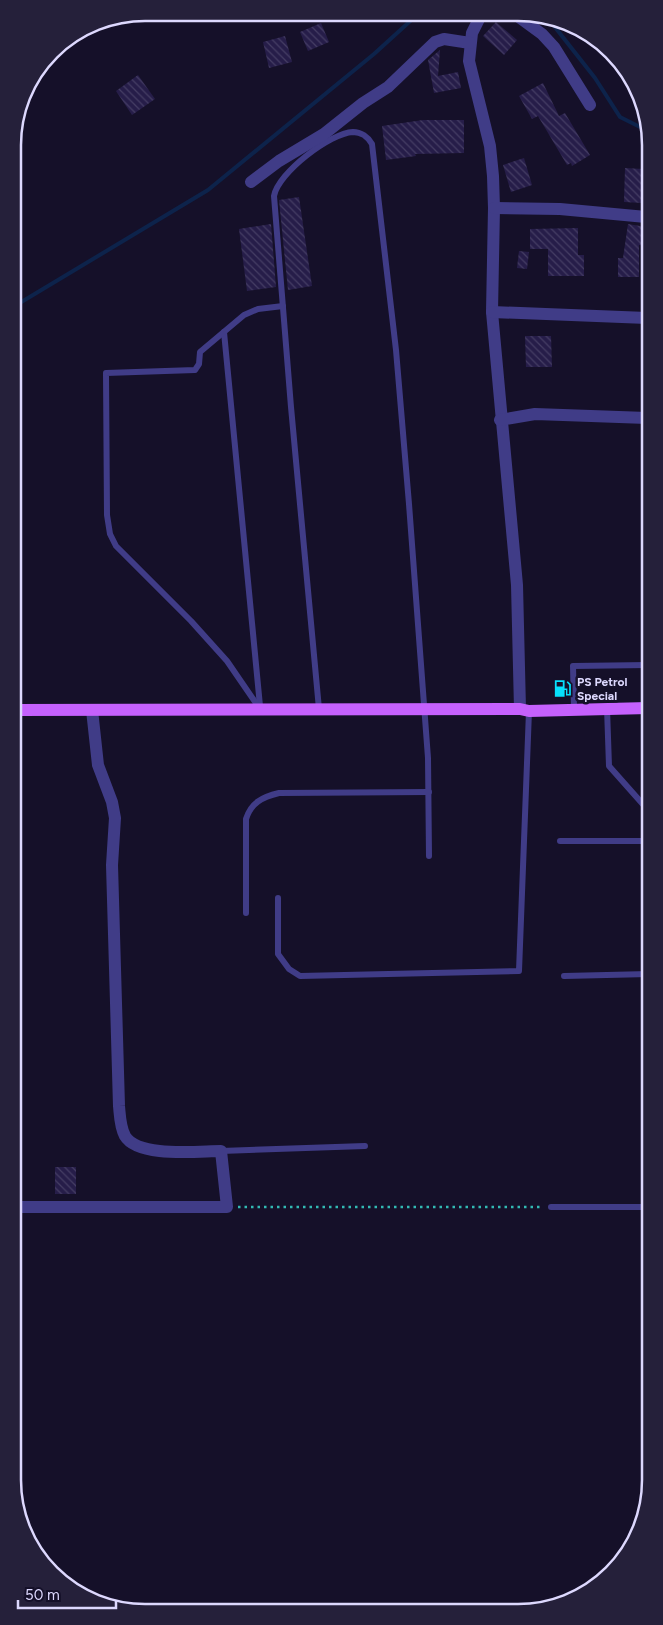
<svg xmlns="http://www.w3.org/2000/svg" width="663" height="1625" font-family="Figtree,sans-serif">
<style>
.lines{fill:none;stroke-linecap:round;stroke-linejoin:round}
.stream{stroke:#0d234b;stroke-width:4}
.building{fill:url(#building-back-hatch)}
.path{stroke:#32b9b3;stroke-width:2.5;stroke-dasharray:2.5 4;stroke-linecap:butt}
.service{stroke:#403c87;stroke-width:6}
.minor{stroke:#403c87;stroke-width:12}
.primary{stroke:#c561fd;stroke-width:12}
.labels{text-anchor:middle;stroke-width:5;stroke-linejoin:round;paint-order:stroke}
.poi-label{font-size:12px;font-weight:bold;fill:#ddd8fe;stroke:#151029;text-anchor:start}
.rim{fill:none;stroke:#ddd8fe;stroke-width:2.5}
</style>
<defs>
<pattern id="building-back-hatch" width="6" height="6" patternUnits="userSpaceOnUse" patternTransform="scale(1.25)"><rect width="6" height="6" fill="#261d49"/><path d="M-1 5l2 2M0 0l6 6M5-1l2 2" fill="none" stroke="#453d64"/></pattern>
</defs>
<rect width="100%" height="100%" fill="#151029"/>
<g class="lines">
<g class="stream">
<polyline points="547,17 595,78 620,117 646,130"/>
<polyline points="13,307 208,190 374,54 418,14"/>
</g>
</g>
<g class="building">
<polygon points="496,22 517,40 504,55 483,36"/>
<polygon points="321,23 329,42 308,51 300,32"/>
<polygon points="285,36 292,62 269,68 263,42"/>
<polygon points="440,50 438,76 458,72 461,88 434,93 428,60"/>
<polygon points="138,75 155,99 132,115 116,91"/>
<polygon points="543,83 559,116 565,113 590,155 572,166 571,163 567,165 538,116 532,119 519,96"/>
<polygon points="423,120 464,120 464,153 415,154 416,156 386,160 382,126"/>
<polygon points="524,158 532,185 511,192 503,165"/>
<polygon points="625,168 643,169 642,203 624,202"/>
<polygon points="299,197 312,286 288,290 279,200"/>
<polygon points="271,224 276,287 247,291 239,229"/>
<polygon points="628,224 646,227 646,246 639,245 639,277 618,277 618,258 623,258"/>
<polygon points="578,228 578,255 584,255 584,276 548,276 548,249 530,249 530,229"/>
<polygon points="519,251 529,252 527,269 517,268"/>
<polygon points="525,336 551,336 552,367 526,367"/>
<rect x="55" y="1167" width="21" height="27"/>
</g>
<g class="lines">
<polyline class="path" points="238,1207 543,1207"/>
<g class="service">
<polyline points="224,332 260,706"/>
<polyline points="574,708 573,666 648,665"/>
<polyline points="607,708 609,766 648,810"/>
<polyline points="260,709 227,661 191,621 116,546 110,534 107,515 106,373 195,370 199,364 200,352 244,315 258,309 283,306"/>
<path d="M319 709 291 407 274 196C278 173 330 133 353 132 361 132 368 137 372 144L396 350 409 504 428 758 429 856"/>
<polyline points="560,841 648,841"/>
<polyline points="278,898 278,954 289,969 300,976 519,971 529,711"/>
<path d="M246 913V819C251 803 262 797 279 793L429 792"/>
<polyline points="564,976 649,974"/>
<polyline points="221,1151 365,1146"/>
<polyline points="551,1207 649,1207"/>
</g>
<g class="minor">
<polyline points="481,15 472,33 469,61 490,146 493,176 494,208 492,312 517,585 520,709"/>
<polyline points="516,15 542,34 554,47 590,105"/>
<polyline points="251,182 279,161 324,134 363,103 388,87 435,42 444,39 470,43"/>
<polyline points="494,208 560,209 646,217"/>
<polyline points="492,312 647,318"/>
<polyline points="500,420 535,414 647,418"/>
<path d="M16 1207H227L221 1151C198 1151 138 1158 125 1136 120 1127 120 1116 119 1106L112 865 115 818 112 802 98 765 92 710"/>
</g>
<polyline class="primary" points="15,710 520,709 529,711 648,708"/>
</g>
<defs>
<symbol id="fuel-bare" viewBox="-9 -9 18 18"><path d="M-5.5-6h7V0h2V4h1.3V-2.5L3-4.5l.8-.8L6-3V5H2.5V1h-1V6h-7ZM-4.2-4.7v3.2H.2V-4.7Z" fill="#07e0fc" stroke="#151029" stroke-width="2.5" paint-order="stroke"/></symbol>
</defs>
<g fill-rule="evenodd">
<use href="#fuel-bare" x="550" y="676" width="25" height="25"/>
</g>
<g class="labels">
<g class="poi-label">
<text x="577" y="686">PS Petrol<tspan x="577" dy="14">Special</tspan></text>
</g>
</g>
<path d="M0 0H663V1625H0ZM145 21H518A124 124 0 0 1 642 145V1480A124 124 0 0 1 518 1604H145A124 124 0 0 1 21 1480V145A124 124 0 0 1 145 21Z" fill="#25203a" fill-rule="evenodd"/>
<path class="rim" d="M145 21H518A124 124 0 0 1 642 145V1480A124 124 0 0 1 518 1604H145A124 124 0 0 1 21 1480V145A124 124 0 0 1 145 21Z"/>
<path d="M18 1600v8h98v-8" fill="none" stroke="#ddd8fe" stroke-width="2.5"/>
<text x="25" y="1600" font-size="15" fill="#ddd8fe" stroke="#151029" stroke-width="4" paint-order="stroke">50 m</text>
</svg>
